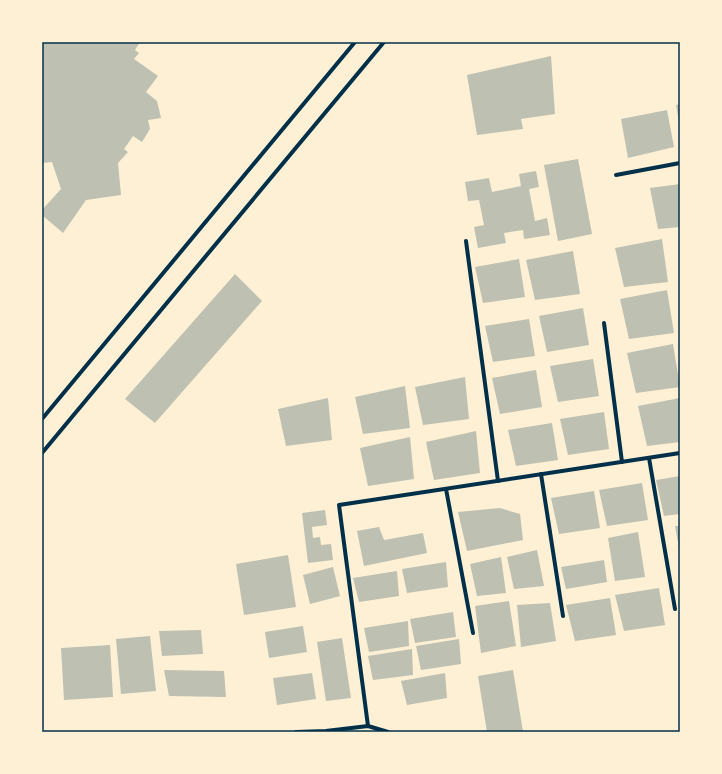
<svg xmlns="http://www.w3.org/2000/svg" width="722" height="774" font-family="Figtree,sans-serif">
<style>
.building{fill:#bec0b2}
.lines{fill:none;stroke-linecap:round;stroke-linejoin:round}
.minor{stroke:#003049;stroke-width:4}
.neatline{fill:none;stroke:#003049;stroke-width:1.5}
</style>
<rect width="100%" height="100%" fill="#fdf0d5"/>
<g class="building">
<polygon points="42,42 140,42 135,50 139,53 134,59 158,76 146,92 157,101 161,118 148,120 150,129 142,142 133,136 124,149 128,152 118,163 121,195 86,200 63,233 42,215 42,210 61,189 52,162 42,163"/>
<polygon points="551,56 555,114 521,119 523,129 477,135 467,75"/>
<polygon points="680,104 680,120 679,121 676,105"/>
<polygon points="667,110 674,147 628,158 621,119"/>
<polygon points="578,159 592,234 558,241 544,165"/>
<polygon points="536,171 539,187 529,189 535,221 547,218 550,235 524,239 523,230 504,233 506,243 478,248 474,227 484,225 479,200 468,201 465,182 489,178 492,192 521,186 519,174"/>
<polygon points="680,184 680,227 658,229 650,188"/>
<polygon points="662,239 668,282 624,287 615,248"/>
<polygon points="573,251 580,294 535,300 526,260"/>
<polygon points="519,259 525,297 483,303 475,267"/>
<polygon points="235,274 262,301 155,423 125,399"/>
<polygon points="667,290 674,333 629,339 620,299"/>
<polygon points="583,308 589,345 547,352 539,316"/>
<polygon points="529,319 535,356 493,362 485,326"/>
<polygon points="673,344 680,387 636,393 627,353"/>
<polygon points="593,359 599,396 558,402 550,366"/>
<polygon points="536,370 542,407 500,414 492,378"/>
<polygon points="465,377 469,419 423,425 415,387"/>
<polygon points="405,386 410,428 363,434 355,397"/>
<polygon points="328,398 332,440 286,446 278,409"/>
<polygon points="680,398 680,442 647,446 638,406"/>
<polygon points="604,412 609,449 568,455 560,419"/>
<polygon points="552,423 558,460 516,466 508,430"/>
<polygon points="476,431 480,473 434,480 426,442"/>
<polygon points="410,437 414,479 368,486 360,448"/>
<polygon points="680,476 680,514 664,516 656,480"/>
<polygon points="642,483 648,520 607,526 599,490"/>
<polygon points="594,491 600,528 559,534 551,498"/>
<polygon points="500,508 520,514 523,540 467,551 458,512"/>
<polygon points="325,510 327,525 312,527 313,538 320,537 321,545 331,544 333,560 308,563 302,513"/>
<polygon points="675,526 680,526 680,548 679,548"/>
<polygon points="379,527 384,540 423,533 427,553 364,566 357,531"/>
<polygon points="638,532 645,577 615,581 608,538"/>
<polygon points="537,550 544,586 514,589 507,557"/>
<polygon points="288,555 296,607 244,615 236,564"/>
<polygon points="501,557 506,593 477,596 470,564"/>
<polygon points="604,560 607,582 566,589 561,567"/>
<polygon points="446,562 448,587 407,593 402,569"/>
<polygon points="333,567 340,596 310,604 303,575"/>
<polygon points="397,571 399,596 359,602 353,578"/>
<polygon points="659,588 665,625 624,631 615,595"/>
<polygon points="610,598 616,635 575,641 566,605"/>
<polygon points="509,601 516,646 481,653 475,606"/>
<polygon points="550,603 556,641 521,647 517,605"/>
<polygon points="453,612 456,637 415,643 410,619"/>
<polygon points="408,621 409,646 369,652 364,628"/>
<polygon points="303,626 307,652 269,658 265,632"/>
<polygon points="201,630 203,654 162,656 159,631"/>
<polygon points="150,636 156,691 121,694 116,639"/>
<polygon points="342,638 351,698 326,701 317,642"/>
<polygon points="459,639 461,664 421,670 416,646"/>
<polygon points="110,645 113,697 64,700 61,648"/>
<polygon points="412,649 413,675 373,680 368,656"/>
<polygon points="164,670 224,671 226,697 169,696"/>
<polygon points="513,670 523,732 487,732 478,676"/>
<polygon points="312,673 316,699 277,705 273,678"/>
<polygon points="445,673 447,698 407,705 401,681"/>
</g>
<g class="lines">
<g class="minor">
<polyline points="616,175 680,163"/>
<polyline points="466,241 498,481"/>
<polyline points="604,323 622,462"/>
<polyline points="42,419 355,42"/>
<polyline points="42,453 384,42"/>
<polyline points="649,458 675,609"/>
<polyline points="541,474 563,616"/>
<polyline points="446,489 473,633"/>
<polyline points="368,726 339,505 680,453"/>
<polyline points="296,732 326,731 368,726 388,732"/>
</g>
</g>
<rect width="722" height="774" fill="none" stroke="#fdf0d5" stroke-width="86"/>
<rect x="43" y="43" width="636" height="688" class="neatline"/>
</svg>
